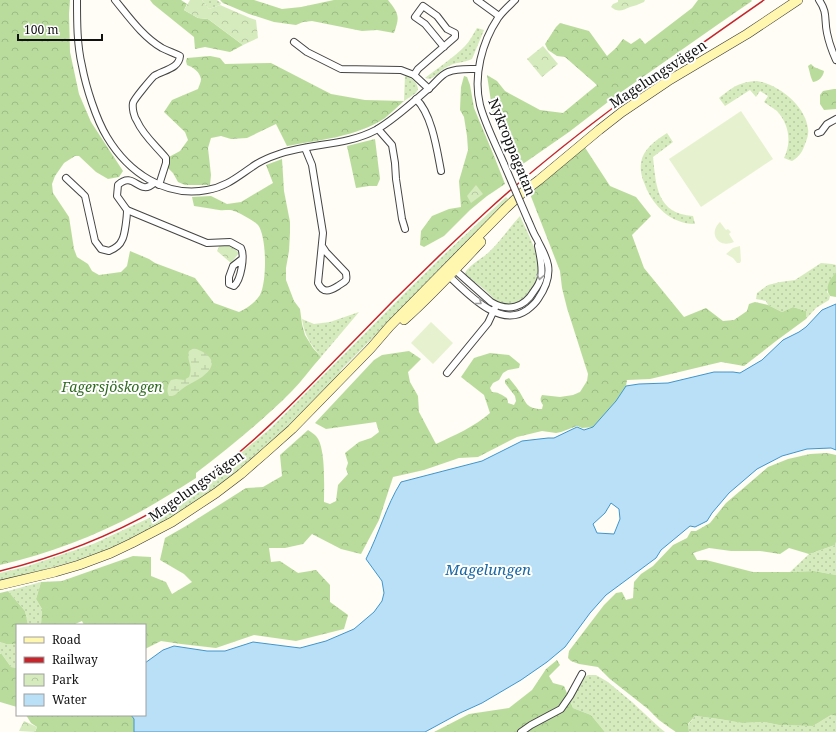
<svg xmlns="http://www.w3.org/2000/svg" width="836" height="732" font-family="'Noto Serif',serif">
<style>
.grass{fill:url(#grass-dots)}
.forest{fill:url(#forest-crowns)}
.wetland{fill:url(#wetland-marsh)}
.park{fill:url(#park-crowns)}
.pitch{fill:#e6f2cf}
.water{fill:#b9e0f7;stroke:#3f96cf;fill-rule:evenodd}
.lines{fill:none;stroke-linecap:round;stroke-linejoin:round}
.street-casing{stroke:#444;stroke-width:8}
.secondary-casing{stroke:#333;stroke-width:10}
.street{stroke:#fff;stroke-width:6}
.secondary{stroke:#fff6b0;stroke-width:9}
.rail{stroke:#c4262e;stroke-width:1.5}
.street-bridge-casing{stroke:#444;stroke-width:8;stroke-linecap:butt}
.street-bridge{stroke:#fff;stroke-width:6}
.oneway{stroke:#a0a0a0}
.labels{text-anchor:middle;stroke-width:4;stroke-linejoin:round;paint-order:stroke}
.street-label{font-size:14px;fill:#111;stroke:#fff}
.park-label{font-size:14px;font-style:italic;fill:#2f6b1f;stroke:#fff}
.water-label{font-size:15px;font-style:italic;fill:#1768a6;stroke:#fff}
</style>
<defs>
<pattern id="grass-dots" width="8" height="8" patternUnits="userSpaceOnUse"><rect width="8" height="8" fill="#d5ebbd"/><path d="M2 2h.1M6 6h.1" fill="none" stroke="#b6c8a1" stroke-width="1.8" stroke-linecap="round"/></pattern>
<pattern id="forest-crowns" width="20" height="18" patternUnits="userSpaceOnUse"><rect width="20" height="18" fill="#b9dc9c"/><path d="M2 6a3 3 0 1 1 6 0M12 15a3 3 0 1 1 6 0" fill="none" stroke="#9ebc85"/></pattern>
<pattern id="wetland-marsh" width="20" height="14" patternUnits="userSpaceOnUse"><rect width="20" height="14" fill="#d5ebbd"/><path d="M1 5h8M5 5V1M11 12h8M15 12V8" fill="none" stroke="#b6c8a1"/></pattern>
<pattern id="park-crowns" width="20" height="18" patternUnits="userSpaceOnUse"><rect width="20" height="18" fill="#d5ebbd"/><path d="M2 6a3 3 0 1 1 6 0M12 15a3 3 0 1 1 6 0" fill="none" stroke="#b6c8a1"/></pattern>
</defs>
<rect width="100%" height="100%" fill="#fffdf5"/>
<g class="grass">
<polygon points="201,0 217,0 221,3 220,5 209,9 202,0"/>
<path d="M477 28 484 30 472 59C464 63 454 62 447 67 439 70 434 82 425 78 438 68 453 58 465 46 470 41 473 34 477 28Z"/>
<path d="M405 75C412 79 417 81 418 89L416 93 404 101Z"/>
<path d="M757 81C778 84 806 106 808 129 809 134 807 139 805 144 803 151 799 157 792 161L789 160 784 158C792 142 789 124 777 111 773 108 768 105 764 102L768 96 760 91 756 97 750 90 725 106 719 98C733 87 739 82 757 81Z"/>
<path d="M667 133 673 142 653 157C656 186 657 214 693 216L695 224C671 224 653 206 645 185 642 178 640 171 641 163 643 149 655 141 667 133Z"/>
<polygon points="511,196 511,198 341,370 339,375 276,438 227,479 188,507 150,530 99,554 26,575 0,580 0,573 28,566 93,544 147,519 181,498 220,470 271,428 406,292 448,251 506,197 508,199"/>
<path d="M520 216C529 237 545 261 535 284 532 291 528 297 521 300 511 306 501 305 492 300L493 298 485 290 467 276 465 273C470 264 482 259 489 252 500 242 509 228 520 216Z"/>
<polygon points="821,263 832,264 836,265 836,272 832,277 827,292 830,296 829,300 816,308 806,319 806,311 793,307 782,312 768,305 766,301 756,299 757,293 768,285 780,282 795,280"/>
<path d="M359 312 321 357C311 345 304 335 302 319L314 324 330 322Z"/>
<polygon points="836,542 836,575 814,571 790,572 809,554 835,545"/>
<polygon points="41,582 36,599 42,609 41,624 28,625 25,611 8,591"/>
<polygon points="0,642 6,644 17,644 17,668 11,667 1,653 0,653"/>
<polygon points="588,675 596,675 608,682 632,702 660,728 665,732 605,732 591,715 573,708 570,700 581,679"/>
<polygon points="831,715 836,716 836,732 689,732 688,725 695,716 719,719 742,723 764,722 779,725 813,726"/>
</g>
<g class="forest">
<path d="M0 0H70L69 14 70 52 79 94 91 122 123 171 119 177 108 179 96 172 79 156H75L64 163 55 176 52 184 53 193 69 217 74 249 77 257 88 264 92 271 99 275 121 272 127 266 130 251 149 259 155 263 195 278 214 303 239 312C247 308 255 303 260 295 267 282 267 237 258 225 254 221 240 213 234 211 230 209 224 211 219 210 211 209 203 207 194 206L192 197 211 196 227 204 241 202 273 183 266 165 282 159 284 191 290 222V233L289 251 286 268V280L294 301 300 309 302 324 305 335 313 348 321 357C311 368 302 381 291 392 261 422 229 448 196 473V478C177 490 158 502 138 513 95 536 48 554 0 565Z"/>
<polygon points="150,0 181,0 187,4 184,10 198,18 208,19 243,45 230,52 205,47 195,49 194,37 153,4"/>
<path d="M220 0H254L282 9 301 7 334 0H388C399 14 400 16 394 33L377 30 362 31 312 21 303 22 296 25 274 22 249 14 223 3Z"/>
<polygon points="698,0 751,0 752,1 720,23 617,95 569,132 520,166 511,155 505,145 501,132 493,115 487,75 497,81 505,91 540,110 563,113 597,85 565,57 557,56 548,50 545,44 556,27 560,23 589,31 607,56 616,48 623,39 631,44 640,38 645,44 692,8"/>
<path d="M210 56 220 58 225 64 271 63 331 94 365 100 404 101C397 107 391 113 385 118 356 137 319 140 287 146L276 124 247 138 231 139 221 136 211 138 208 148 211 175 210 185H185L178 182 173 173 167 167 169 157 180 151 188 140 185 132 164 112 172 100 198 89C199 86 201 82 201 79 200 72 193 67 187 65L186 61 187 58Z"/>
<path d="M811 64 814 67 824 71C823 77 819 81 813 82 810 76 810 72 808 66Z"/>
<polygon points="464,76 467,77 470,85 474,108 494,156 505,184 487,196 470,210 444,236 424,247 420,245 421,231 432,216 449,209 461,207 459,181 468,150 467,136 464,117 460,110 461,87"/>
<polygon points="834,89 836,89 836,109 824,110 820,104 820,95 823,91"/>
<polygon points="375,139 380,179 377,186 369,186 356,188 347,146"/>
<path d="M584 146 610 186 636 197 651 216 632 235 644 268 684 317 706 308 723 321 734 320 747 311 749 304 755 302 768 305 782 312 793 307 806 311V319L776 341 744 366 721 362 650 379 627 380 626 386 616 401 593 427 582 428 577 426 561 432 556 433 542 431 517 437 478 457 459 458 424 470 393 477 379 520 361 554 341 549 312 534 303 544 285 548H269L271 562 280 561 298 573 316 570 330 585V602L348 615 344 629 296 641 254 635 216 648 181 644 161 641 145 649V625H84L82 621 73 625H17V644H6L0 642V593L8 591 25 611 28 625 41 624 42 609 36 599 41 582 62 581 133 556 151 557V576L166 582 172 594 192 582 184 574 160 560 165 538 186 526 246 488 263 487 282 476 280 455 308 430C311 432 314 434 316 436 326 447 324 486 324 502L330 504 336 501 338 485 348 474 346 469 348 463 345 453 359 442 371 438 379 432 376 422 326 429 315 423 374 360 382 355 409 351 421 359 408 372 410 382 418 396 419 412 436 444C455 435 474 427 490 413L484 395 461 377 474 358 490 353 509 355 520 364 519 368 508 370 503 373 499 380 493 383 490 388 492 392C498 392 502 395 507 398L508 403 514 405 516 401 515 396 505 383V380L509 378C512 382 516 386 519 391 526 402 526 409 542 409L543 405C540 401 540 399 542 395L560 397 573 395 580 392 587 381 588 374 567 308 562 288 560 271 530 194Z"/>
<path d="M836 272V297L830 296C824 288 830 279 836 272Z"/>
<polygon points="827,453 836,455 836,542 835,545 809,554 789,548 780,554 760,551 731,551 709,548 693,553 697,560 706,560 753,572 790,572 814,571 836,575 836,716 831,715 813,726 779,725 764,722 742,723 719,719 695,716 688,724 689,732 676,732 670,728 659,720 648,709 610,679 598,667 579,664 571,661 568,658 569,651 604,605 616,593 622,592 626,600 633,598 634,582 641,574 653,566 673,545 687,538 691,531 696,531 710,523 726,503 768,467 788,459 810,454"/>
<polygon points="1,653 11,667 17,668 17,707 0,702 0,654"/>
<polygon points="557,660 560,665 549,676 553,683 564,686 573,708 591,715 605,732 434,732 469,714 509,708 532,690 546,669"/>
<polygon points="26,715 131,715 134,719 134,732 35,732 37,727 31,723"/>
</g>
<path class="wetland" d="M194 348C211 354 220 364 202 377 198 380 193 382 188 385 183 388 179 391 175 395L172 396H169C166 391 168 384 171 380L176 379 184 380 189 377C194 366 186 361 189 351Z"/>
<g class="park">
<polygon points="190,0 202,0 209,9 220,5 250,18 256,20 258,38 243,45 208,19 198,18 184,10"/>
<path d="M618 0H645L644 2C639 4 635 6 630 7 623 10 618 13 611 7L613 4 618 2Z"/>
<polygon points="543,46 558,64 542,77 527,59"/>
<polygon points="476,185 483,194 471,203 467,196"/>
<polygon points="220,244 232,246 239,253 231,263 217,251"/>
<polygon points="24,721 37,727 35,732 19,731"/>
</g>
<g class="pitch">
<polygon points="741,111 773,159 701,207 669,159"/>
<path d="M720 222 726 230 728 229 731 232 729 234 734 242C718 249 708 233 720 222Z"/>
<polygon points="740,246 741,261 740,263 737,263 733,258 726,254 733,248"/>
<polygon points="431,322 453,343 433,364 411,343"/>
</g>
<path class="water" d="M836 304V450L831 448 807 449 782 456 757 469 729 493 712 513 707 521 695 527 690 526 661 550 656 558 606 595 590 613 565 647 547 662 521 680 482 703 460 713 425 732H134V719L131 715H145V663L163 650 174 646 207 651H225L253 642 300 648 326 641 354 629 374 612 382 601 384 593 382 581 366 559C379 534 386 506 401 482L482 461 522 441 548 438H554L577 427 584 430 593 427 616 401 626 386 639 384 668 383 714 372H733L740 373 762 360 783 340 799 332 806 327 822 310ZM611 503 619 509 620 519 614 534 597 533 593 524 605 513Z"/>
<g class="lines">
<defs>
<g id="street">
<path d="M77 0C77 22 77 45 82 66 86 87 96 119 107 137 128 172 165 198 207 190 226 187 237 177 252 167 260 161 270 157 279 154 311 143 346 146 376 130 395 119 412 103 428 89 435 84 440 75 448 72 457 68 469 69 478 69"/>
<path d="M115 0C129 17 143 37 162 48 168 51 174 53 180 56 179 69 163 70 154 76 151 79 134 99 133 103 132 108 134 117 137 121 143 135 156 146 166 158V163L159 185"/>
<polyline points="477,0 499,16"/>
<path d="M819 0C828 13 824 19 827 33 829 43 832 51 836 60"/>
<polyline points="294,42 307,52 341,69 401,70 414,75 429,89"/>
<polyline points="414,75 418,69 455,37 455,33 447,29 437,16 423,6 415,17 425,24 444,47"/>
<path d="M416 99C432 114 437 150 441 171"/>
<polyline points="378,129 392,145 395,163 396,179 402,219 405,229"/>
<polyline points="818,133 821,132 827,124 836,119"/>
<path d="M305 148 312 165 323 233 318 283C323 294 330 291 338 286 340 284 344 283 346 280 347 277 346 276 346 273L326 252 322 246"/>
<path d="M504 164C496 145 485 124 480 105 473 76 482 42 498 18 503 11 510 5 515 0"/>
<path d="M66 178 82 193 85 196 95 241 101 249 109 251C114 249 120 245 122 240 125 235 127 216 127 210"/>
<path d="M154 183C139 197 134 170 118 185L117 196 127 210 207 243 230 242 241 248C245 256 241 280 234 286L229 284V277L233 266 242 259"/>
<path d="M455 270 491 302C508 312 524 308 534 291 537 287 540 282 541 277 543 267 540 256 538 246"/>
<path d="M449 276C468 294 500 329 527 310 531 307 535 304 538 299 545 289 550 277 548 265 546 255 541 248 537 239 533 233 531 226 528 220"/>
<polyline points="447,373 488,323 495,308"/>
<polyline points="521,732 531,725 561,709 570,696 582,674"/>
</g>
<g id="secondary">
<path d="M404 320C431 296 456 269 481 242"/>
<polyline points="0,585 55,572 79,565 111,553 132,543 172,522 216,493 241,474 265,453 292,429 371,348 390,326 505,209 522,193 539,180 599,130 622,112 668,81 747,34 798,0"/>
</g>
</defs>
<use href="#street" class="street-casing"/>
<use href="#secondary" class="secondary-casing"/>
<use href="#street" class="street"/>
<use href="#secondary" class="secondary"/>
<path class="rail" d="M0 571C73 553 136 526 198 484 254 445 301 395 348 347 393 300 439 255 487 211 573 133 669 66 764 0"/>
<defs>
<polyline id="street-bridge" points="504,164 528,220"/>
</defs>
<use href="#street-bridge" class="street-bridge-casing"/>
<use href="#street-bridge" class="street-bridge"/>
</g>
<defs><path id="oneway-chevron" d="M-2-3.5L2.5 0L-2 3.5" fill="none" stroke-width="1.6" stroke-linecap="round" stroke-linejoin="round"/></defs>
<g class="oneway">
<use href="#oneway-chevron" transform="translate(540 277) rotate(101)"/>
<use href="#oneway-chevron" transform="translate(479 302) rotate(38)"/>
</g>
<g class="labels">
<g class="street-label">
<text transform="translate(658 74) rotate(-33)" y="5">Magelungsvägen</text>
<text transform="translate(512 147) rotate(68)" y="5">Nykroppagatan</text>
<text transform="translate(196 486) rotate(-35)" y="5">Magelungsvägen</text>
</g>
<g class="park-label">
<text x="112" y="392">Fagersjöskogen</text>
</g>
<g class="water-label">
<text x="488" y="575">Magelungen</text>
</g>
</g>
<rect x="16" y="624" width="130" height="92" fill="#ffffff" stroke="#a0a0a0"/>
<rect x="24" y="637" width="20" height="6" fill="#fff6b0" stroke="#a0a0a0"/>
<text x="52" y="644" font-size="12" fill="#111111">Road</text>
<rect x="24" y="657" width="20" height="6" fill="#c4262e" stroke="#a0a0a0"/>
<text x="52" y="664" font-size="12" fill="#111111">Railway</text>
<rect x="24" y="674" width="20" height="12" fill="url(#park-crowns)" stroke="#a0a0a0"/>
<text x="52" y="684" font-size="12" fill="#111111">Park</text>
<rect x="24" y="694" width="20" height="12" fill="#b9e0f7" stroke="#a0a0a0"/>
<text x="52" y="704" font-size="12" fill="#111111">Water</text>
<path d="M18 34v6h84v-6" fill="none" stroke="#111111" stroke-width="2"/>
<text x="24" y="34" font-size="12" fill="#111111" stroke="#ffffff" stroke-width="3" paint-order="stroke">100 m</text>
</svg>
